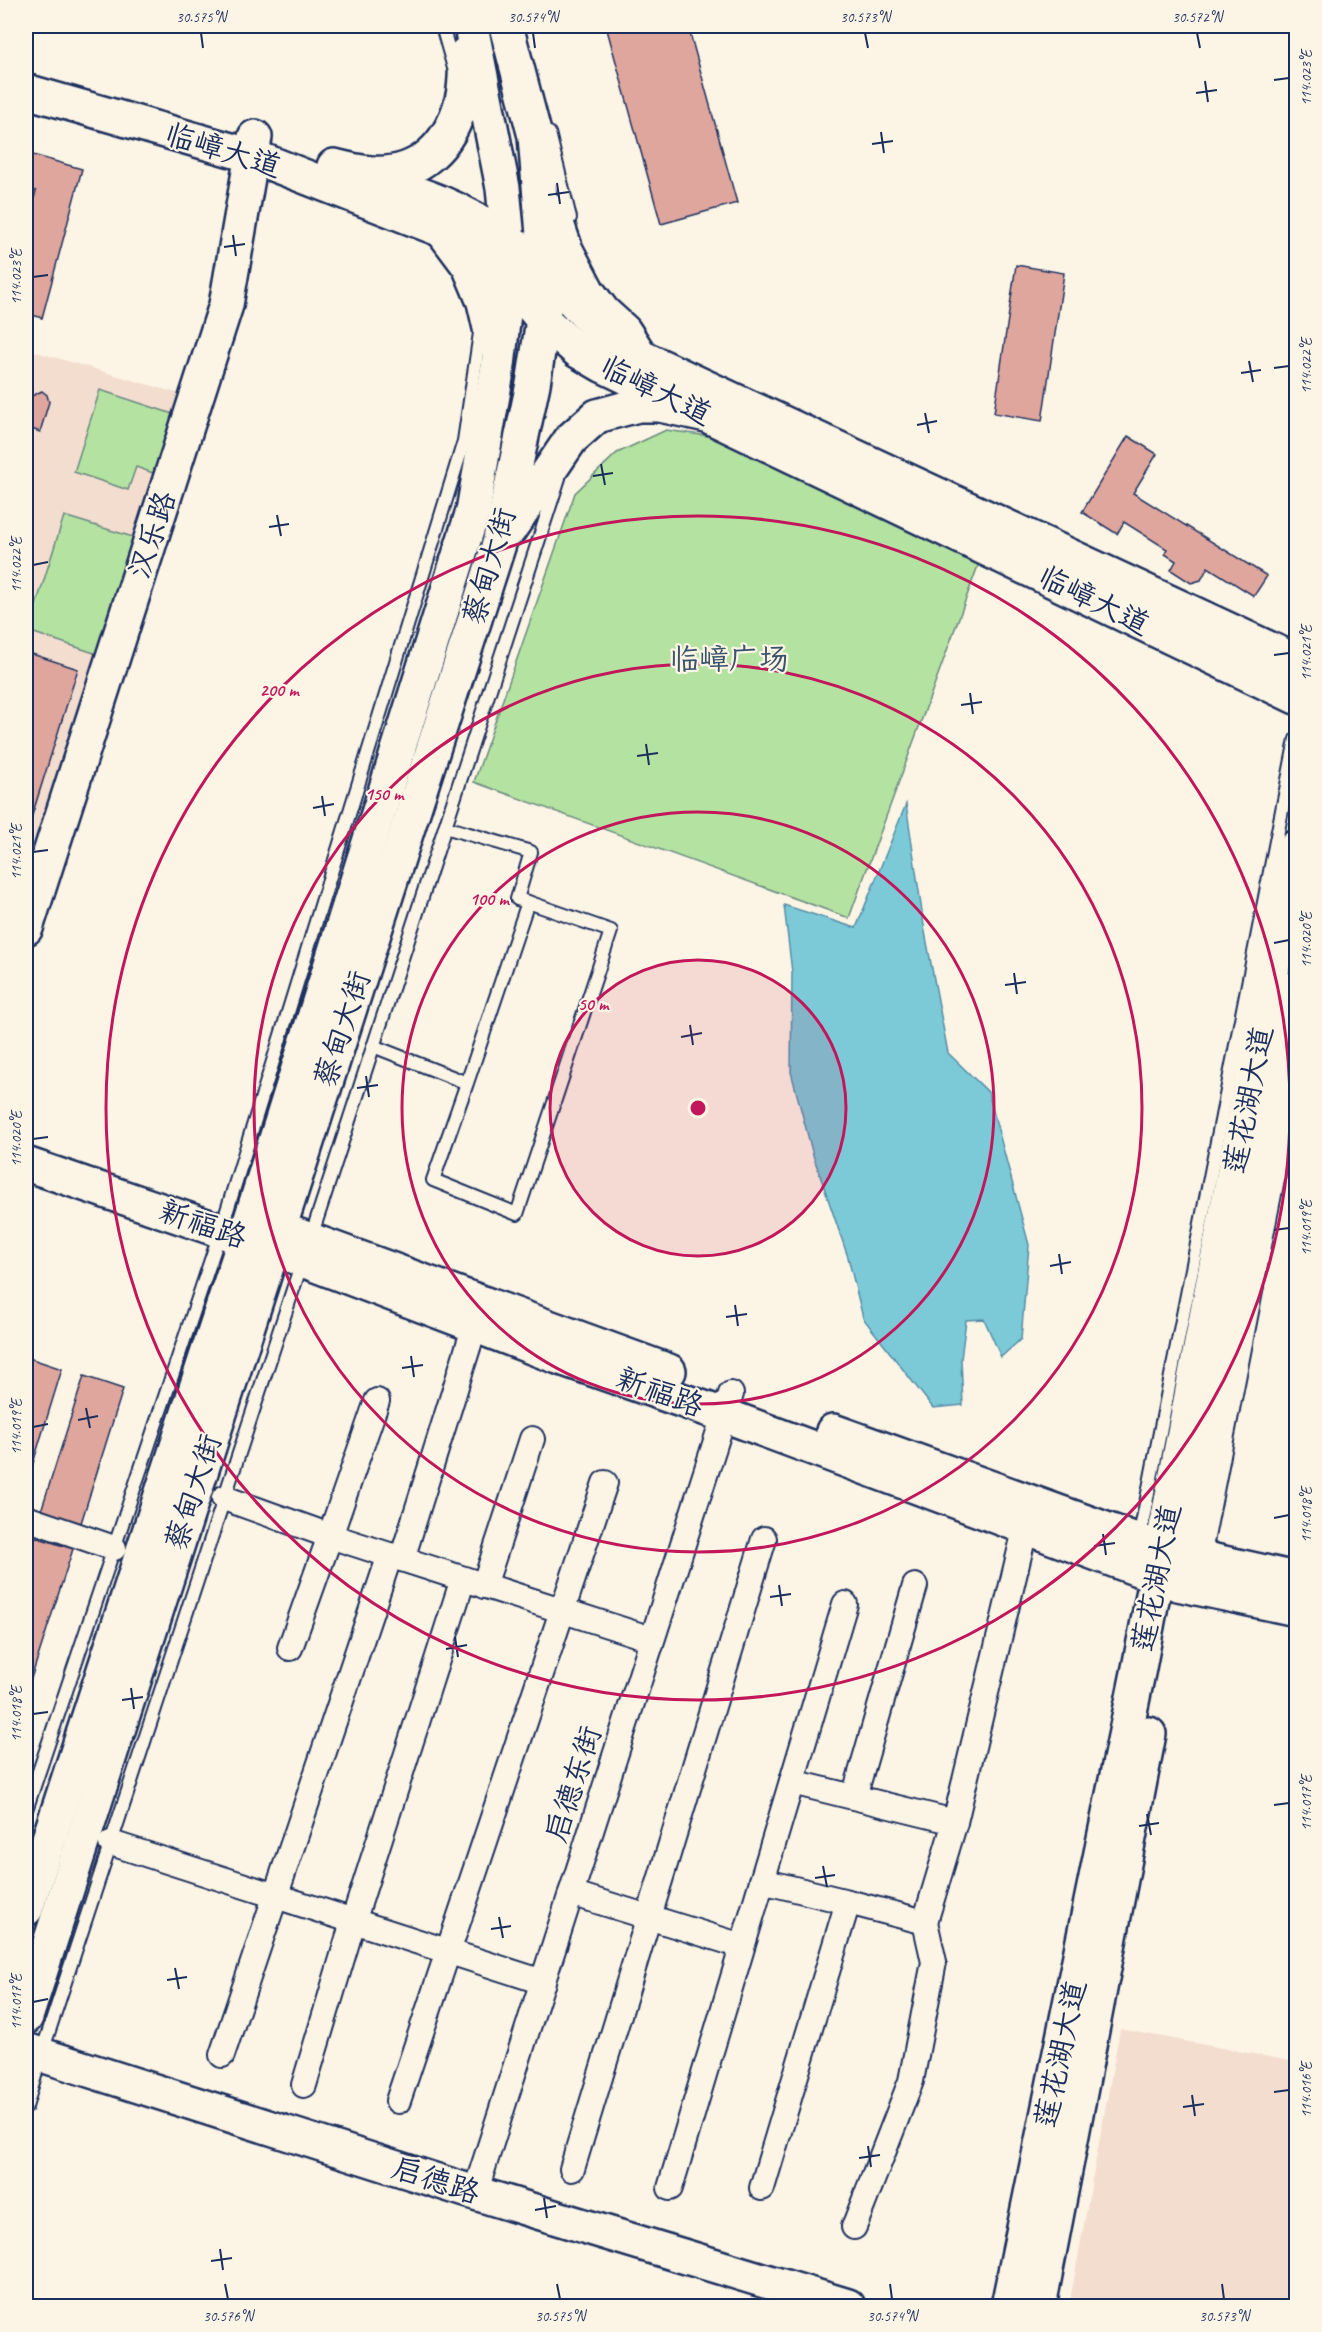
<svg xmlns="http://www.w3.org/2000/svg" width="1322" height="2332" font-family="Caveat,'LXGW WenKai TC',sans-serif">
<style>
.built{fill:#f3ddcf}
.green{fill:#b4e2a1;stroke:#688880;stroke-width:1.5}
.water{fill:#7bcad8;stroke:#558ca7;stroke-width:1.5}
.building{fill:#dfa69d;stroke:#1b2f5e;stroke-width:1.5}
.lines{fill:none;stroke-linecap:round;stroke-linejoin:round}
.lane-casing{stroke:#1b2f5e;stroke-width:16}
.street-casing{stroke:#1b2f5e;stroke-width:28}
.secondary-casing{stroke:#1b2f5e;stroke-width:38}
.primary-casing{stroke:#1b2f5e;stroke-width:38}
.lane{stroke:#fcf5e5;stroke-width:12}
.street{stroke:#fcf5e5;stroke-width:24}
.secondary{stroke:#fcf5e5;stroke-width:33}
.primary{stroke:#fcf5e5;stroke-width:33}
.ticks{fill:none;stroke:#1b2f5e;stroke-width:2}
.ring{fill:none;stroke:#c2185b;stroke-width:3}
.labels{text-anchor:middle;stroke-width:4.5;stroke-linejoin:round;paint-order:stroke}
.street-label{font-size:30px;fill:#1b2f5e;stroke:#fcf5e5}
.park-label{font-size:30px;fill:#3a536b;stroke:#fcf5e5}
.centre{fill:#c2185b;stroke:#fcf5e5;stroke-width:3}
.ring-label{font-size:18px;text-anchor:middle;font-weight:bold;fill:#c2185b;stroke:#fcf5e5;stroke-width:4.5;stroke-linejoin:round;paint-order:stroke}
.neatline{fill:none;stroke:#1b2f5e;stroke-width:2}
.ticks-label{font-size:15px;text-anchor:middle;fill:#1b2f5e}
</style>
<rect width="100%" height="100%" fill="#fcf5e5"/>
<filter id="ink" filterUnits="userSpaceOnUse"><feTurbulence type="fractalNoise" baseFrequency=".0167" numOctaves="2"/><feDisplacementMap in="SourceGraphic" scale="12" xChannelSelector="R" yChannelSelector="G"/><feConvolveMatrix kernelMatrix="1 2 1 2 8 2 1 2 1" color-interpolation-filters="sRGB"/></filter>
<g filter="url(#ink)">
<g class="built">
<polygon points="26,349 187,396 26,895"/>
<polygon points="1120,2029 1296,2062 1296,2306 1069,2306"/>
</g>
<g class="green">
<polygon points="100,390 173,414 153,473 136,467 128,490 74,472"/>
<polygon points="666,430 737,440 979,563 849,918 474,782 575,493 617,453"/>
<polygon points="64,516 133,537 97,654 28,631"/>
</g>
<polygon class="water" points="906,804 925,932 948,1053 988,1092 1029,1245 1021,1339 1001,1357 984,1319 966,1320 961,1359 963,1405 933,1408 863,1318 848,1257 813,1155 791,1072 792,972 784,905 856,928"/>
<g class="building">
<polygon points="606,26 688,26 737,203 661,224"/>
<polygon points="26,153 82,169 42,318 26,313 26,230 36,191 26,188"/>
<polygon points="1016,265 1064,273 1042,421 994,413"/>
<polygon points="42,391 47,395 49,402 40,432 26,427 26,394 32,396"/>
<polygon points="1128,436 1157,454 1133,493 1267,576 1254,596 1208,567 1201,580 1191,583 1171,570 1176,561 1165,554 1167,549 1124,522 1117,534 1082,512"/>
<polygon points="26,652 78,669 29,825 26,823"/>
<polygon points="26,1357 62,1369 26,1486"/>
<polygon points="84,1376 123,1389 81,1523 41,1511"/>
<polygon points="26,1534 73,1549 26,1694"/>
</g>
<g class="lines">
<defs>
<g id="lane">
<polyline points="442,26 454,68"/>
<polyline points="549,133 570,218"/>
<polyline points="445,827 531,852 517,899 528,902"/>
<polyline points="373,1046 467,1083 528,902 611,931 517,1214 433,1180 467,1083"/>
<polyline points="310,1240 559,478"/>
<polyline points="1139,1539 1296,739"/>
<polyline points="1204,1558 1296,1087"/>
<polyline points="26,1810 221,1230 464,441 480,333"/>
<polyline points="26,2107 41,2055 302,1262"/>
</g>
<g id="street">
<polyline points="224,1498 330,1536 377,1401"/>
<polyline points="26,1518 114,1548"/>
<polyline points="402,1559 475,1325"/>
<polyline points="484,1586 532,1439"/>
<polyline points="290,1648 330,1536 642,1636 651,1645"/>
<polyline points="792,1782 955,1822 925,1922 934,1962 911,2081 854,2227"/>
<polyline points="854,1797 915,1586"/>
<polyline points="955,1822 1026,1526"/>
<polyline points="111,1843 543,1982"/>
<polyline points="762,1881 848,1902"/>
<polyline points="571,1893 742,1946"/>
<polyline points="222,2055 390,1555"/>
<polyline points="304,2085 353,1922 463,1579"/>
<polyline points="398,2101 605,1483"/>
<polyline points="572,2169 764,1539"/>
<polyline points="670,2188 845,1604"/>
<polyline points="762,2188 848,1902 925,1922"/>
<polyline points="475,2193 731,1394"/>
</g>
<g id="secondary">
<polyline points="26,91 252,156 442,230 472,248 508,278 543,320 578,351 602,365 1296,697"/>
<path d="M363 176C417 193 461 206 508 240 542 265 569 299 600 328 612 339 628 348 641 357L1296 661"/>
<polyline points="26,928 226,305 255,137"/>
<polyline points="26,1164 271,1248 558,1357 724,1415 1178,1584 1296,1609"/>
<polyline points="264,1223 669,1371"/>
<polyline points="833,1431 1161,1549 1296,1579"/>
<polyline points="1180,1577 1296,988"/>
<polyline points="26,2050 475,2193 848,2306"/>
<polyline points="1008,2306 1139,1668 1296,847"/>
<polyline points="1039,2306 1149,1734"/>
</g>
<g id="primary">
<path d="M334 166C346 169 358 172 370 173 420 177 450 145 462 100 466 86 465 69 466 54"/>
<polyline points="553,212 566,250 588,292 603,312 624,331 641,357"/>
<polyline points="442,230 469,266 484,302 493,341"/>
<polyline points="509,530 571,439 597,416 638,405 660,405 707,415"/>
<polyline points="26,1909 245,1238 473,511 498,366 508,278 508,240 503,188 471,26"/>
<polyline points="26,2017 499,544 533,384 543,320 546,272 535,136 506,26"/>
</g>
</defs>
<use href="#lane" class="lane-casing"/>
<use href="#street" class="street-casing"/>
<use href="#secondary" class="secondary-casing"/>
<use href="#primary" class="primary-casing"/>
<use href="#lane" class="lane"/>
<use href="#street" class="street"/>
<use href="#secondary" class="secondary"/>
<use href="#primary" class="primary"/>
</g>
</g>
<path class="ticks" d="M201 33 203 48M533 33 535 48M865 33 868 48M1197 33 1200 48M1274 80 1289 78M1205 81 1208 102M1196 93 1217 90M881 132 884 153M872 144 893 141M557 183 560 204M548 195 569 192M233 235 236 256M224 247 245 244M33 277 48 275M1249 361 1253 382M1274 368 1289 366M1241 373 1261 370M925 413 929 433M917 425 937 421M601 464 605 485M593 476 613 473M277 515 281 536M269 527 289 524M33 565 48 562M1274 655 1289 653M970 693 973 714M961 705 982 702M646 744 649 765M637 756 658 753M322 796 325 816M313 808 334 804M33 852 48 850M1274 943 1289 940M1014 973 1017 994M1005 985 1026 982M690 1025 693 1045M681 1037 702 1033M366 1076 369 1097M357 1088 378 1085M33 1139 48 1137M1274 1230 1289 1228M1059 1254 1062 1274M1050 1266 1071 1262M735 1305 738 1326M726 1317 747 1314M411 1356 414 1377M402 1368 423 1365M86 1408 90 1428M78 1420 98 1416M33 1427 48 1424M1274 1518 1289 1515M1103 1534 1106 1555M1094 1546 1115 1543M779 1585 782 1606M770 1597 791 1594M455 1637 458 1657M446 1649 467 1645M131 1688 134 1709M122 1700 143 1697M33 1714 48 1712M1274 1805 1289 1803M1147 1814 1151 1835M1139 1826 1159 1823M823 1866 827 1887M815 1878 835 1875M499 1917 503 1938M491 1929 511 1926M175 1968 179 1989M167 1980 187 1977M33 2002 48 1999M1274 2092 1289 2090M1192 2095 1195 2116M1183 2107 1204 2104M868 2146 871 2167M859 2158 880 2155M544 2198 547 2218M535 2210 556 2206M220 2249 223 2270M211 2261 232 2258M225 2284 228 2299M557 2284 560 2299M890 2284 892 2299M1222 2284 1224 2299"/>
<circle cx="698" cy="1108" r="148" fill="#c2185b" fill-opacity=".12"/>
<g class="ring">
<circle cx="698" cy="1108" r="148"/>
<circle cx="698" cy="1108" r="296"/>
<circle cx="698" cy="1108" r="444"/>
<circle cx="698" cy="1108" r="592"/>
</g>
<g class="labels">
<g class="street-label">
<text transform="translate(223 150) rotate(17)" y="10">临嶂大道</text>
<text transform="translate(656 390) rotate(26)" y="10">临嶂大道</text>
<text transform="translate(152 535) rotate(-72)" y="10">汉乐路</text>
<text transform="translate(489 566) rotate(-74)" y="10">蔡甸大街</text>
<text transform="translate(1094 600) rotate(26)" y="10">临嶂大道</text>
<text transform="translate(342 1029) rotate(-72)" y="10">蔡甸大街</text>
<text transform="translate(1248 1100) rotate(-79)" y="10">莲花湖大道</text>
<text transform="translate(203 1224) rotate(19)" y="10">新福路</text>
<text transform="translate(660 1392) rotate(20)" y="10">新福路</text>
<text transform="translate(193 1492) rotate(-72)" y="10">蔡甸大街</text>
<text transform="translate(1156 1578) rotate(-79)" y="10">莲花湖大道</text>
<text transform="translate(573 1784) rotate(-72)" y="10">启德东街</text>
<text transform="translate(1060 2054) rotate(-78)" y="10">莲花湖大道</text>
<text transform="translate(436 2180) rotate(18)" y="10">启德路</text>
</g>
<g class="park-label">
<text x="729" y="669">临嶂广场</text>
</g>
</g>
<circle cx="698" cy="1108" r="9" class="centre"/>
<g class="ring-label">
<text x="279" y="696">200 m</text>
<text x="384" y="800">150 m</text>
<text x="489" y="905">100 m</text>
<text x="593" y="1010">50 m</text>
</g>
<rect width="1322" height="2332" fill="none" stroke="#fcf5e5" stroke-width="66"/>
<rect x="33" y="33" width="1256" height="2266" class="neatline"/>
<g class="ticks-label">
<text x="201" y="22">30.575°N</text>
<text x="533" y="22">30.574°N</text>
<text x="865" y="22">30.573°N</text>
<text x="1197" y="22">30.572°N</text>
<text transform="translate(1306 78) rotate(-90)" y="5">114.023°E</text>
<text transform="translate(16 277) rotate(-90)" y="5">114.023°E</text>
<text transform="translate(1306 366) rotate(-90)" y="5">114.022°E</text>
<text transform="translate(16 565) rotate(-90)" y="5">114.022°E</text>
<text transform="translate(1306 653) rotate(-90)" y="5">114.021°E</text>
<text transform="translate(16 852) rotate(-90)" y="5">114.021°E</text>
<text transform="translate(1306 940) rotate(-90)" y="5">114.020°E</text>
<text transform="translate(16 1139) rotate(-90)" y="5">114.020°E</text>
<text transform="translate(1306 1228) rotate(-90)" y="5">114.019°E</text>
<text transform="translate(16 1427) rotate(-90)" y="5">114.019°E</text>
<text transform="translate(1306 1515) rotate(-90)" y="5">114.018°E</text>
<text transform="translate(16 1714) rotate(-90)" y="5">114.018°E</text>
<text transform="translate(1306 1803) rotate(-90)" y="5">114.017°E</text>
<text transform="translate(16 2002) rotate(-90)" y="5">114.017°E</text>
<text transform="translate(1306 2090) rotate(-90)" y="5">114.016°E</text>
<text x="228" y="2321">30.576°N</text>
<text x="560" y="2321">30.575°N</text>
<text x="892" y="2321">30.574°N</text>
<text x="1224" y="2321">30.573°N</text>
</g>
</svg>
